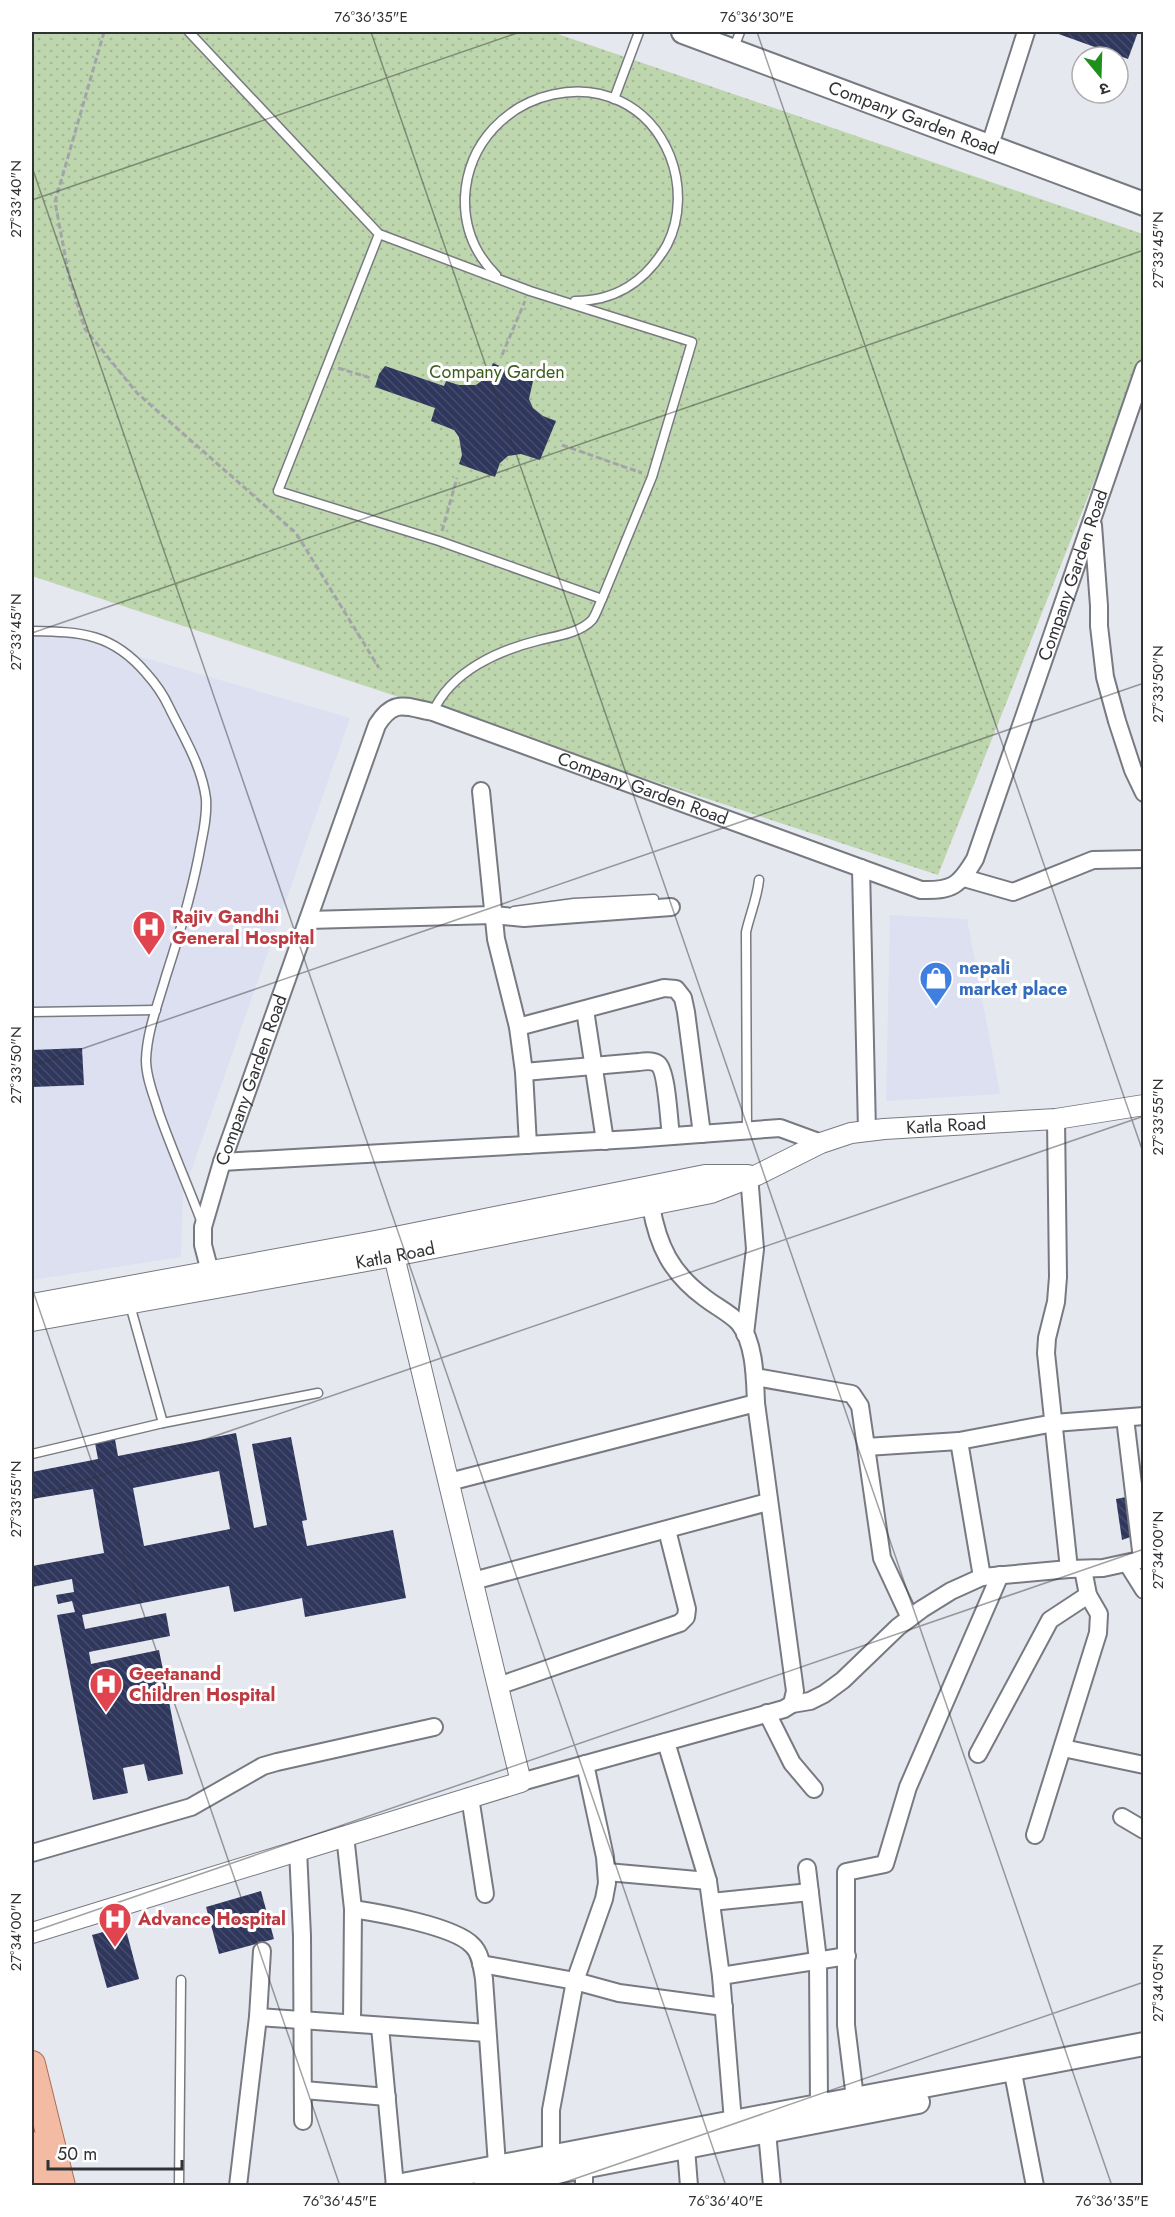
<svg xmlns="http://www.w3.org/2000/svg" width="1175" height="2217" font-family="Jost,'Noto Sans Devanagari',sans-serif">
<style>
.built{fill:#dce0f0}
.park{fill:url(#park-dots)}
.building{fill:url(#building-back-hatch);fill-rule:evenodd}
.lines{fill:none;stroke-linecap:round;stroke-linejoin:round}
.service-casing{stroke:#787a82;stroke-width:11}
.minor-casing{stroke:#787a82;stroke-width:20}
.tertiary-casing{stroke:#787a82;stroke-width:22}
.secondary-casing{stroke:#787a82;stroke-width:26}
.primary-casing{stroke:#aa6e54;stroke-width:28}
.path{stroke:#a2a4aa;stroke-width:3;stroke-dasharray:6 3;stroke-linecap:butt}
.service{stroke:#fff;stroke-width:8}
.minor{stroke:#fff;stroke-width:16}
.tertiary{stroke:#fff;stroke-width:20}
.secondary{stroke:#fff;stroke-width:22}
.primary{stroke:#f3bba3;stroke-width:26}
.ticks{fill:none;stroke:#313235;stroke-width:1.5;stroke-opacity:0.45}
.labels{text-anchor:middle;stroke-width:6;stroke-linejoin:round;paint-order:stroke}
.street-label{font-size:18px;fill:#313235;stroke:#fff}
.park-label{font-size:18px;fill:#3d5e1f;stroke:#fff}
.health-label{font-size:18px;font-weight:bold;fill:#be3a42;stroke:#fff;text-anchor:start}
.shop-label{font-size:18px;font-weight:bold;fill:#366cbe;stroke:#fff;text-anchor:start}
.neatline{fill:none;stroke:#313235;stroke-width:2}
.ticks-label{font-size:15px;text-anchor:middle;fill:#313235}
</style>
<defs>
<pattern id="park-dots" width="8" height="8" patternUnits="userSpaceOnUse" patternTransform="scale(1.5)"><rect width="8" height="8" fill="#bed6ad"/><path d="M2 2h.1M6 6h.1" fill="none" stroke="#a4b895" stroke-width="1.8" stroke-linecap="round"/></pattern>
<pattern id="building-back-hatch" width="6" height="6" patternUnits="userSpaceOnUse" patternTransform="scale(1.5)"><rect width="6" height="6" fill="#30375d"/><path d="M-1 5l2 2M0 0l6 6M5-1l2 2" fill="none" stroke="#464c6c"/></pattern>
</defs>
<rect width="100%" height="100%" fill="#e6e8f0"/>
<g class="built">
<polygon points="32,625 350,718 183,1194 181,1257 32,1280"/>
<polygon points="890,915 967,919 1000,1094 886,1101"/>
</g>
<polygon class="park" points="32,32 552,32 1143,234 1143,358 938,875 32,576"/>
<g class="building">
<polygon points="1053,32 1138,32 1128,59"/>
<polygon points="493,363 533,381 529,399 533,408 543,416 556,421 540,460 521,454 508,456 500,463 495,477 459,464 462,455 459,437 454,430 431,421 435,408 375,387 379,374 385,366 444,386 446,381 459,385 476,385 487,377"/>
<polygon points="82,1048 84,1085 32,1087 32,1050"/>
<path d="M236 1433 254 1528 267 1525 252 1444 291 1437 307 1520 302 1521 307 1546 393 1530 406 1598 305 1617 302 1598 234 1612 229 1586 82 1615 85 1629 166 1613 170 1636 89 1652 91 1664 159 1650 183 1774 148 1781 144 1764 123 1768 128 1793 93 1800 57 1615 75 1612 72 1601 58 1604 56 1595 74 1592 72 1579 32 1587V1566L104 1553 93 1489 32 1499V1472L98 1459 94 1438 114 1434 118 1456ZM219 1471 230 1529 144 1546 133 1488Z"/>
<polygon points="1131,1496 1136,1535 1122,1540 1116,1499"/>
<polygon points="261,1891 274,1939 219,1954 206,1907"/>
<polygon points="125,1926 139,1979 107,1988 92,1935"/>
</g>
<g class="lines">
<defs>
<g id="service">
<polyline points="189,32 379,234 530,291 692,342 652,477 602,599 439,541 278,491 379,234"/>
<polyline points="733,50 740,32"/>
<polyline points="614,99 639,32"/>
<path d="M496 275C474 253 464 228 465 197 471 86 626 48 670 156 681 184 681 218 667 245 646 281 617 301 575 301"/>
<path d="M32 631C81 632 112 633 146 673 155 683 163 694 169 707 183 736 202 766 206 799 207 815 204 829 201 844 193 890 180 933 166 976 158 1004 147 1031 146 1060 146 1078 154 1096 159 1113 172 1150 188 1186 202 1223"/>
<path d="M433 712C451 671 499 650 540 640 556 636 580 633 592 620 596 615 599 605 602 599"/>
<polyline points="514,911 574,903 654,899"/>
<polyline points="32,1012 156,1010"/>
<path d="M747 1132 746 932C750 914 757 899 759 880"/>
<polyline points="130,1305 163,1423"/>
<polyline points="32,1454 163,1423 318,1393"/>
<polyline points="179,2186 181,1980"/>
</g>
<g id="minor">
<polyline points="990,145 1026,32"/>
<polyline points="1093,525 1099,606 1099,626 1105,677 1117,721 1133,770 1144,793"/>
<polyline points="481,791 496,939 518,1027 524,1072 528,1145"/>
<polyline points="861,868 867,1131"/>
<polyline points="964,878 1013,892 1093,860 1144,859"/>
<polyline points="308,920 493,915 524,918 671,907"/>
<polyline points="585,1010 605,1141"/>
<polyline points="518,1027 664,988 676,989 683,998 686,1012 702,1134"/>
<path d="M524 1072 639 1062C645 1061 653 1060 658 1064 667 1071 669 1123 671 1136"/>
<polyline points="1056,1119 1058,1277 1056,1302 1047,1338 1046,1353 1069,1569"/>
<polyline points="222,1162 633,1139 780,1128 821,1143"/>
<path id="s1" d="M213 1283 203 1245V1227L222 1162 377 725C394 698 405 707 433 712L921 890C952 891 959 886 975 859L1144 369"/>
<polyline points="745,1334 755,1249 749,1175"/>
<polyline points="755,1377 852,1394 860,1406 866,1447 959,1441 1054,1423 1144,1416"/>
<polyline points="1125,1418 1142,1559"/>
<polyline points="959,1441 982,1577"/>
<polyline points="866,1447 882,1558 910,1618"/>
<polyline points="449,1482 756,1403"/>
<polyline points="1127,1563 1144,1590"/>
<polyline points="473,1581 768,1502"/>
<polyline points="498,1686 680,1623 686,1617 687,1609 667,1530"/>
<polyline points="792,1704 810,1701 824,1694 843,1680 898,1627 922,1609 951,1591 982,1577 1069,1569 1103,1568 1144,1559"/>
<polyline points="767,1713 792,1763 814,1789"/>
<polyline points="666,1742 708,1881 721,1976 733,2121"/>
<polyline points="1063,1748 1144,1765"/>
<polyline points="978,1754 1050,1620 1088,1595"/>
<path d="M521 1782 784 1709 792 1704 795 1691 756 1403C755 1379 755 1343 739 1323 730 1313 715 1306 705 1298 671 1273 658 1246 651 1206"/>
<polyline points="470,1797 485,1894"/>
<polyline points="1122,1817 1144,1830"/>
<polyline points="345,1835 353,1909 352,2023"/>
<polyline points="1035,1835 1098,1633 1099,1614 1088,1595 1083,1569"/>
<polyline points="298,1850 302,1936 303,2121"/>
<polyline points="32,1853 191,1807 263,1766 277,1762 434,1727"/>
<polyline points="807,1868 818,1960 819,2105"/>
<polyline points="607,1872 708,1881"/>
<polyline points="711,1902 810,1892"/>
<path d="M353 1909C379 1913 454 1926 472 1945 481 1953 482 1968 484 1979L497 2165"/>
<polyline points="481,1964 575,1981 619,1993 724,2007"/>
<polyline points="721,1976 847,1956"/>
<polyline points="258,2017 487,2033"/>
<polyline points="380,2027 395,2186"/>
<polyline points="1012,2068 1035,2186"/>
<polyline points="304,2090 387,2097"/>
<polyline points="855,2098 846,2025 846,1872 885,1864 908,1787 1000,1575"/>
<polyline points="767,2132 772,2186"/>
<polyline points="686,2148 689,2186"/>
<polyline points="551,2156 551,2110 575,1981 604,1899 607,1883 605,1857 585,1764"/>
<polyline points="584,2167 584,2186"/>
<polyline points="238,2186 258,2017 262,1951"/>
</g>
<g id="tertiary">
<polyline points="32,1304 375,1241 705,1175 748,1175"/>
<path id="s2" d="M32 1321 394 1256 711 1193 757 1175 821 1143 851 1133 884 1129 1056 1119 1144 1105"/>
<polyline points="32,1933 521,1782 394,1256"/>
</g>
<g id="secondary">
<path id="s3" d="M683 32 1144 204"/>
<polyline points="397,2186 1144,2044"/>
<polyline points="485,2186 918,2102"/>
</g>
<g id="primary">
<polyline points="32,2064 62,2186"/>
<polyline points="32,2145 42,2186"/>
</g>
</defs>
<use href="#service" class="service-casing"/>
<use href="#minor" class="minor-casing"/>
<use href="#tertiary" class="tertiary-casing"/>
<use href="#secondary" class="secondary-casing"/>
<use href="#primary" class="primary-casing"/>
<g class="path">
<polyline points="104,32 55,202 69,276 85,329 137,393 296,533 379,668"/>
<polyline points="502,355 525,301"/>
<polyline points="338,368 371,378"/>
<polyline points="562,445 642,473"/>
<polyline points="442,531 457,478"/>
</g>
<use href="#service" class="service"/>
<use href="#minor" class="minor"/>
<use href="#tertiary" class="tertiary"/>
<use href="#secondary" class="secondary"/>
<use href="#primary" class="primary"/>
</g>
<path class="ticks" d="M371 32 1112 2186M757 32 1144 1155M1143 32 1144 34M32 167 726 2186M32 200 520 32M32 633 1144 250M32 1066 1144 683M32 1288 340 2186M32 1499 1144 1116M32 1932 1144 1549M554 2186 1144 1982"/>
<defs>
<symbol id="hospital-pin" viewBox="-11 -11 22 30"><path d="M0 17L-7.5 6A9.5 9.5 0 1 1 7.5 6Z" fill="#e0444e" stroke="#fff"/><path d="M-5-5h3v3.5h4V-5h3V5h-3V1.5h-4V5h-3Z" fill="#fff"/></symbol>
<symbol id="shop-pin" viewBox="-11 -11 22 30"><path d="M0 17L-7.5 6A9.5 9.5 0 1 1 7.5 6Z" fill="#3f7fe0" stroke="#fff"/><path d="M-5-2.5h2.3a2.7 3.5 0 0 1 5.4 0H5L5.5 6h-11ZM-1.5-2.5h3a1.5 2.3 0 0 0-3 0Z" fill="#fff"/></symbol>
</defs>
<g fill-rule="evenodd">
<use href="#hospital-pin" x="130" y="908" width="38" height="52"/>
<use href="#shop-pin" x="917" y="959" width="38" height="52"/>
<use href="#hospital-pin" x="87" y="1665" width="38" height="52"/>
<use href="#hospital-pin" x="96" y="1900" width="38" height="52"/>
</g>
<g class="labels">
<g class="street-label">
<text dy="6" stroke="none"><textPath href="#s3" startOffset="246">Company Garden Road</textPath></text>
<text dy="6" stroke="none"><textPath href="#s1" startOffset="1540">Company Garden Road</textPath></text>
<text dy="6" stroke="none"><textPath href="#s1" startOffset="876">Company Garden Road</textPath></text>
<text dy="6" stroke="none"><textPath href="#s1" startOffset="212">Company Garden Road</textPath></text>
<text dy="6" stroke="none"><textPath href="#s2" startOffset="939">Katla Road</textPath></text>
<text dy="6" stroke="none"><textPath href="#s2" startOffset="369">Katla Road</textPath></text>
</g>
<g class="park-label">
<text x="497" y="378">Company Garden</text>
</g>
<g class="health-label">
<text x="172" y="923">Rajiv Gandhi<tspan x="172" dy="21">General Hospital</tspan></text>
<text x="129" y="1680">Geetanand<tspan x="129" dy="21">Children Hospital</tspan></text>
<text x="138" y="1925">Advance Hospital</text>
</g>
<g class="shop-label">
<text x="959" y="974">nepali<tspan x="959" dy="21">market place</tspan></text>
</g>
</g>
<rect width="1175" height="2217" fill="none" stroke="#ffffff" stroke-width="66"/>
<g transform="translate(1100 75) rotate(161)"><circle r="28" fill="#ffffff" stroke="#adadae" stroke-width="1.5"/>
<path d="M0-4.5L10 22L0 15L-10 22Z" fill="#1e911c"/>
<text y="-9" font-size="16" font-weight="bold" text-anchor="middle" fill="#313235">उ</text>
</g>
<path d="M48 2160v9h134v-9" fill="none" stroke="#313235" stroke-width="3"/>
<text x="57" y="2160" font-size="18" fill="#313235" stroke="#ffffff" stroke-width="4.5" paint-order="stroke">50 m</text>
<rect x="33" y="33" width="1109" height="2151" class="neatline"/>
<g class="ticks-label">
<text x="371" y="22">76°36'35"E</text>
<text x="757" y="22">76°36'30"E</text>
<text transform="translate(16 199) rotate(-90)" y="5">27°33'40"N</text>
<text transform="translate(1158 250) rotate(-90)" y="5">27°33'45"N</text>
<text transform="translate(16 632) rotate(-90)" y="5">27°33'45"N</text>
<text transform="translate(1158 684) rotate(-90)" y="5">27°33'50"N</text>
<text transform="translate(16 1065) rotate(-90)" y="5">27°33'50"N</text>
<text transform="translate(1158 1117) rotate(-90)" y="5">27°33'55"N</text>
<text transform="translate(16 1499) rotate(-90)" y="5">27°33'55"N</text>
<text transform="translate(1158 1550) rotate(-90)" y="5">27°34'00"N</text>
<text transform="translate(16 1932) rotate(-90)" y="5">27°34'00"N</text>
<text transform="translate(1158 1983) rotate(-90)" y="5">27°34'05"N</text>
<text x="340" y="2206">76°36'45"E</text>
<text x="726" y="2206">76°36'40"E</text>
<text x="1112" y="2206">76°36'35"E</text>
</g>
</svg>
